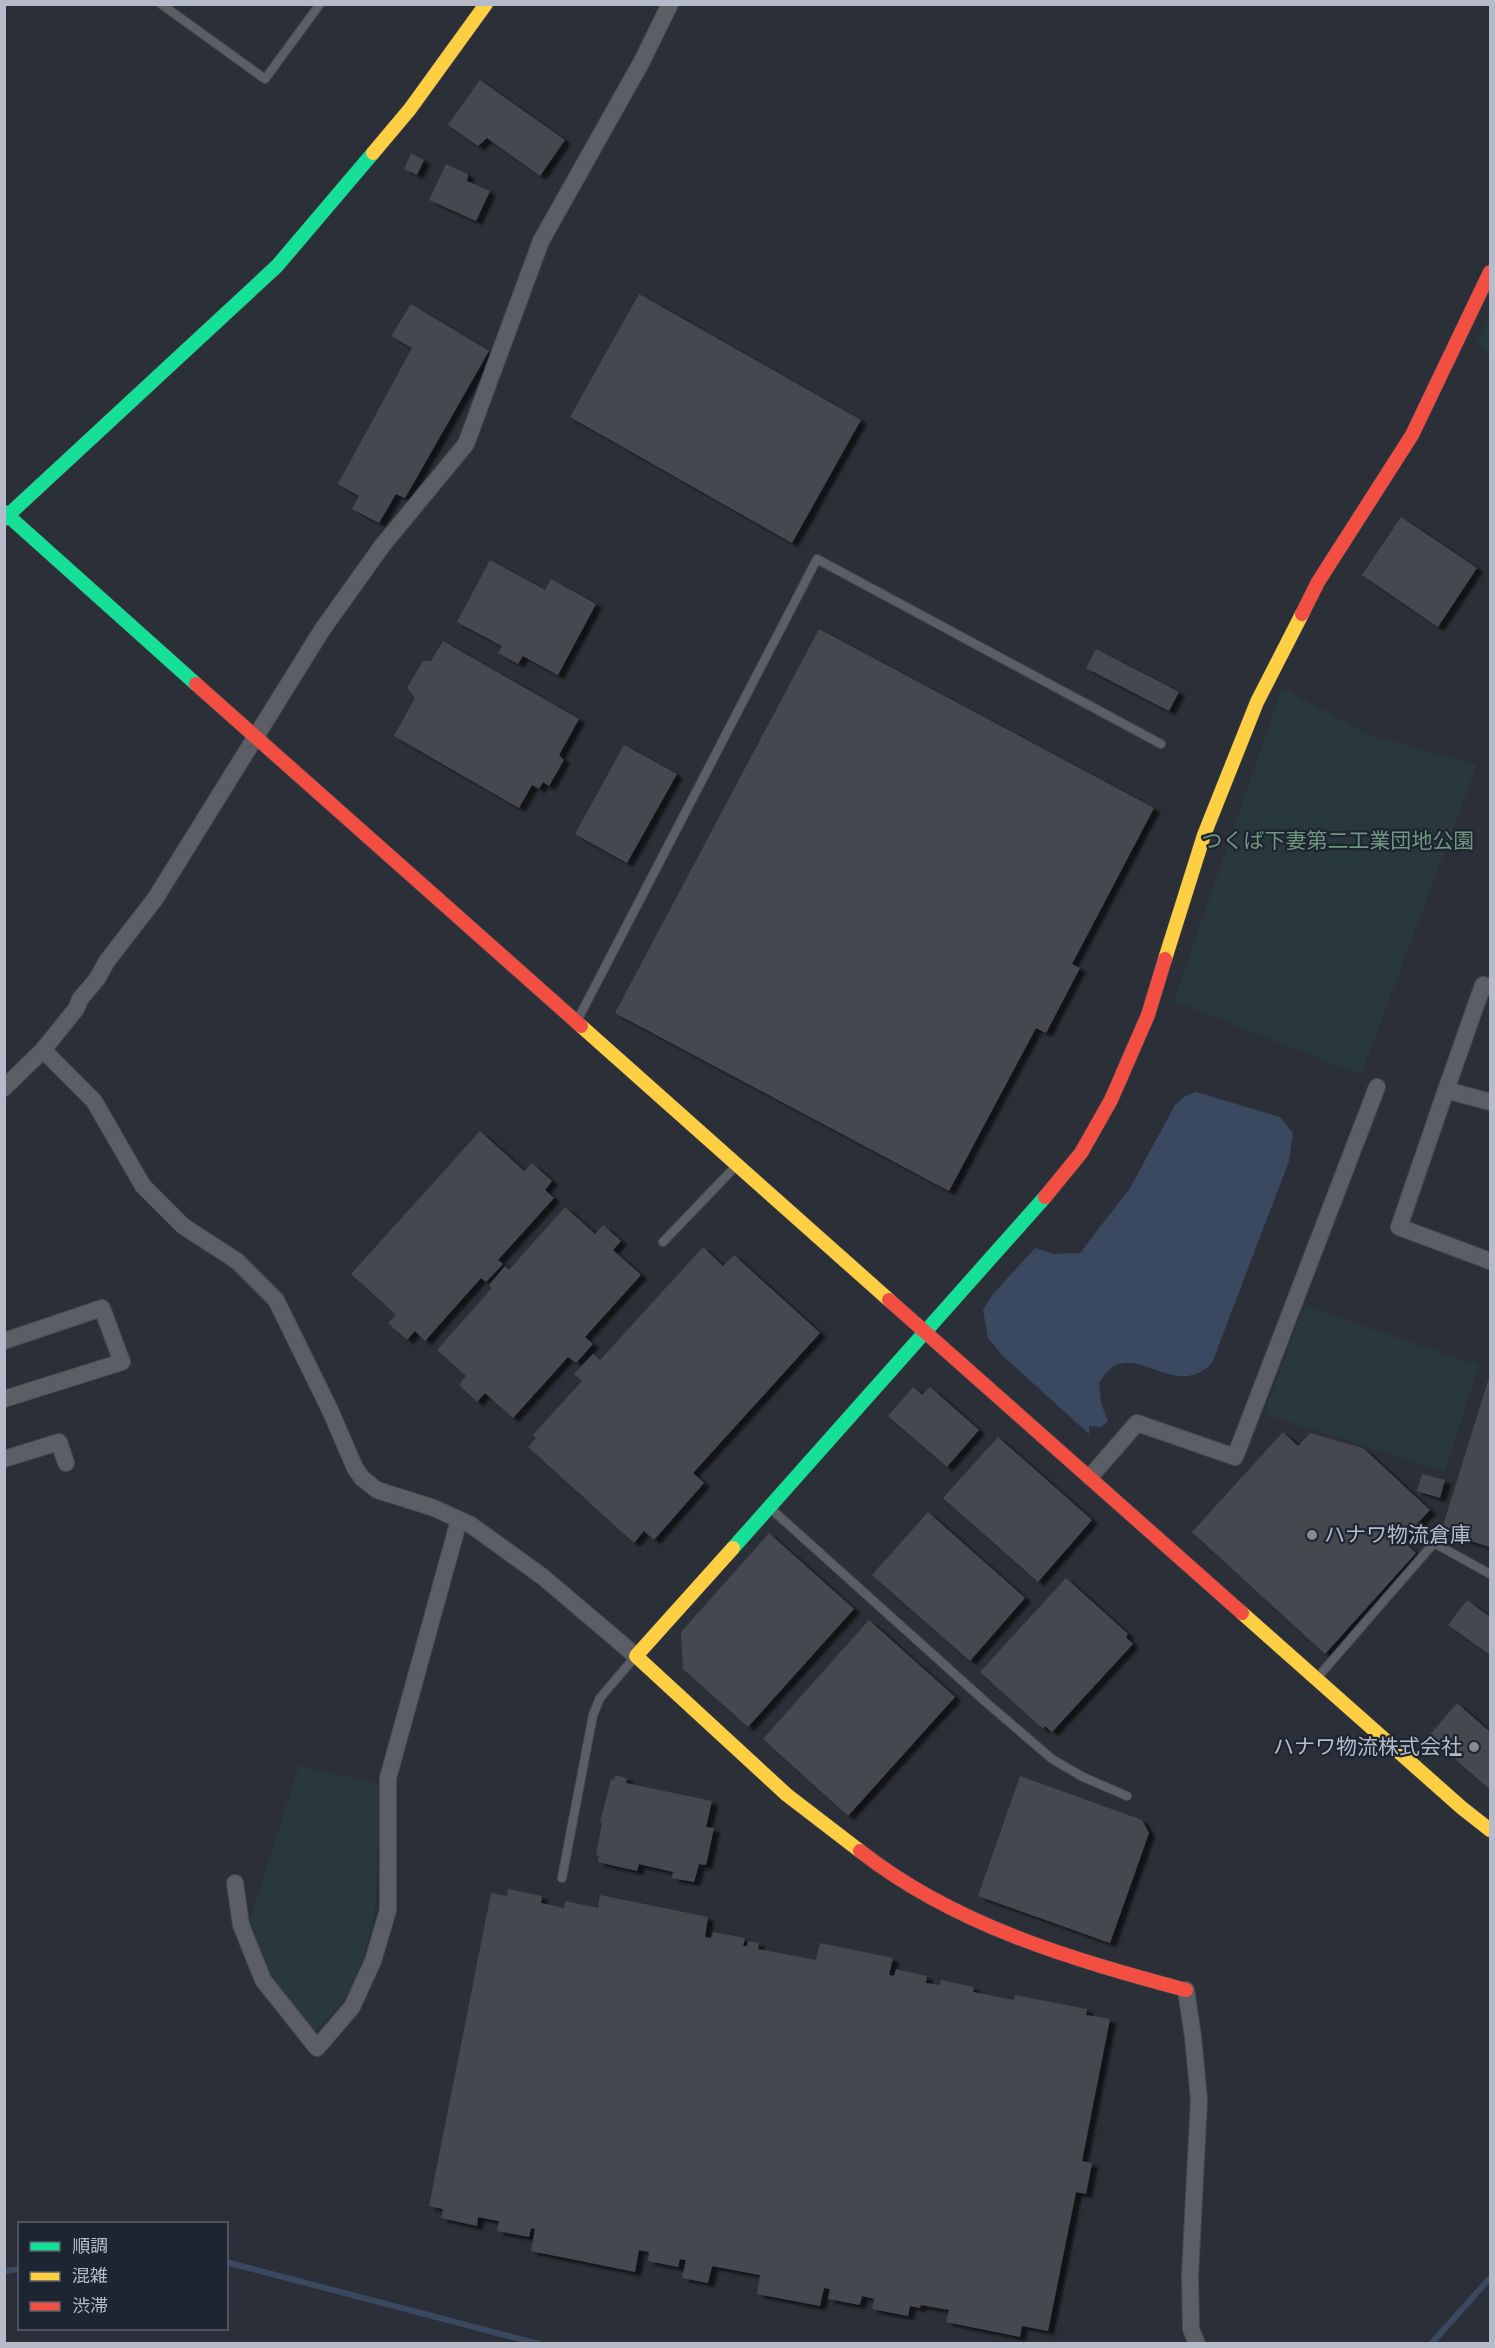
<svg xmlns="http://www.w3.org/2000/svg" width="1495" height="2348" font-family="'PT Sans','Noto Sans JP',sans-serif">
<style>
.green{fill:#28383c}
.water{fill:#3a4860}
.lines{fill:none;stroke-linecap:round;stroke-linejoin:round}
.stream{stroke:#3a4860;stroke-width:6}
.building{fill:#45484f;filter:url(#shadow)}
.lane-casing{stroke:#474a51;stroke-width:10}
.street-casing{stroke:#474a51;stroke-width:18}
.fast-casing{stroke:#484c54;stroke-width:15}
.slow-casing{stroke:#484c54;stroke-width:15}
.jam-casing{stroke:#484c54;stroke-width:15}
.lane{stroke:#5b5e65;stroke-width:8}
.street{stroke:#5b5e65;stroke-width:16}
.fast{stroke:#16e098;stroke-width:14}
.slow{stroke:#ffcf43;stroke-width:14}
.jam{stroke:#f24e42;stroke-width:14}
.poi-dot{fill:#858a95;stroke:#1e2532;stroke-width:2}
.labels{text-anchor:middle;stroke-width:4.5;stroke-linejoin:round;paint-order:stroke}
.park-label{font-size:21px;fill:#6e977b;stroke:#1e2532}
.poi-label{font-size:21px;fill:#b5bbc8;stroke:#1e2532;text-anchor:start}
</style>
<defs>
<filter id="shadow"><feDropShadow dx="6" dy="4" stdDeviation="1.5" flood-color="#0009"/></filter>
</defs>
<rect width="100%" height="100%" fill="#2b2f37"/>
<g class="green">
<polygon points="1490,316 1490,356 1476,344"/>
<polygon points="1282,687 1366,734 1477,765 1361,1075 1174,1001"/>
<polygon points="1304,1306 1479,1365 1445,1472 1264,1414"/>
<polygon points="299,1765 382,1785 375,1912 362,1962 347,1997 314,2032 268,1975 250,1919"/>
</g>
<path class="water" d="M1196 1092 1280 1117 1293 1133 1289 1161 1212 1363C1172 1405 1129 1329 1099 1383L1101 1403 1108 1421 1101 1427 1089 1426V1434L1003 1356 988 1338 983 1310 993 1294 1035 1248 1055 1254 1080 1253 1130 1188 1175 1105 1184 1097Z"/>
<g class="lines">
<g class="stream">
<polyline points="226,2262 539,2344"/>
<polyline points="4,2271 20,2269"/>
<polyline points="1431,2344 1490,2278"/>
</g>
</g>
<g class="building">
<polygon points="480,80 565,140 540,176 487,138 478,146 448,125"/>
<polygon points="411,153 424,160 417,175 404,169"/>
<polygon points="446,164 468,174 467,181 490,191 476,221 429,200"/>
<polygon points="639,294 861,420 792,543 570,417"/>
<polygon points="411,304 489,351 405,498 396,494 379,523 352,509 359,496 338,484 412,348 391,336"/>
<polygon points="1401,517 1477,568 1438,627 1362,575"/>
<polygon points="490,560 545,590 551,579 596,604 558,675 523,656 518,664 498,653 502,646 457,622"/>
<polygon points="819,629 1154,808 1072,964 1080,968 1046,1033 1036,1028 949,1191 615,1013"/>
<polygon points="443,641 579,719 559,755 564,760 549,786 543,782 539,789 532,785 519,808 394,736 415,698 407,688 423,661 431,661"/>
<polygon points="1096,649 1179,692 1169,711 1086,668"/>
<polygon points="624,745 677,774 627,863 575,834"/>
<polygon points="480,1131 524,1171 532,1163 552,1181 545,1190 554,1198 498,1260 503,1264 486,1282 481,1278 425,1341 415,1331 407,1340 388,1323 396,1315 351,1274"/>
<polygon points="565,1207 595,1234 603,1225 621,1241 613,1250 641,1275 585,1337 593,1344 576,1363 568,1357 513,1418 485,1393 477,1402 459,1385 466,1376 437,1350 492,1288 489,1285 505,1266 509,1270"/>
<polygon points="703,1247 723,1266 734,1255 820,1333 693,1473 704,1483 654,1540 644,1531 634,1543 528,1447 536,1438 533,1435 582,1381 574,1374 593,1354 600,1360"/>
<polygon points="1488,1381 1490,1382 1490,1547 1441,1532"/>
<polygon points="913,1387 922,1395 930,1387 979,1430 947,1467 888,1416"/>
<polygon points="1283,1432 1298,1446 1310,1433 1363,1448 1430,1510 1402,1540 1416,1553 1325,1654 1192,1532"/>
<polygon points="998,1437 1092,1520 1038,1582 943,1498"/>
<polygon points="1422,1474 1445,1480 1440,1498 1417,1491"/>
<polygon points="928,1512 1025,1598 970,1661 872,1575"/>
<polygon points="769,1533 854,1609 748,1727 683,1669 681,1632"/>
<polygon points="1066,1578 1128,1634 1126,1637 1133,1644 1052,1732 1045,1726 1043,1729 980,1672"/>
<polygon points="1467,1600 1490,1617 1490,1655 1448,1625"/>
<polygon points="869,1620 955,1697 848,1816 763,1739"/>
<polygon points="1457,1703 1490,1732 1490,1787 1489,1789 1429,1736"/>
<polygon points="615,1775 627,1778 626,1783 712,1801 706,1827 714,1828 706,1865 699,1864 694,1882 672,1878 673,1872 639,1864 637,1871 598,1862 599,1856 596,1855 602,1823 600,1823 611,1779 614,1780"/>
<polygon points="1020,1776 1142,1820 1149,1833 1110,1943 978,1896"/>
<polygon points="508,1889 542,1896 541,1903 564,1908 565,1901 598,1908 600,1895 708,1917 705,1937 711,1938 713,1932 745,1938 743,1946 747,1946 748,1941 759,1943 758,1949 816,1960 820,1943 893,1958 889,1975 894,1976 896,1969 927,1976 926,1983 940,1985 941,1980 974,1987 973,1992 1014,2000 1015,1995 1087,2009 1086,2015 1110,2019 1082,2161 1092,2163 1086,2194 1076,2192 1048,2331 1022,2326 1020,2337 946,2322 949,2310 921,2305 920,2308 910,2306 908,2316 872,2309 874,2299 862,2296 860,2305 828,2299 830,2289 824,2288 820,2306 757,2294 760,2275 712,2266 708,2283 682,2278 686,2260 680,2259 678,2267 648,2261 649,2252 639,2250 635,2272 531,2251 535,2229 531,2228 529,2237 497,2231 499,2221 478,2217 477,2226 441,2218 443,2209 429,2206 491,1893 507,1896"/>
</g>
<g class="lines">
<defs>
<g id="lane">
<polyline points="161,4 265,79 320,4"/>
<polyline points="578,1019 817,559 1161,744"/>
<polyline points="663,1242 735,1167"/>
<polyline points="770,1508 988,1704 1052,1759 1083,1777 1127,1796"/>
<polyline points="1317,1678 1434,1543 1490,1574"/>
<polyline points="562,1878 593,1715 600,1698 634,1658"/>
</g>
<g id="street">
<polyline points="1490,987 1483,985 1446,1090 1490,1102"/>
<polyline points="43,1050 94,1101 143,1186 183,1226 237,1261 276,1300 330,1410 355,1468 362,1478 377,1490 434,1508 471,1525 543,1577 636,1656"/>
<polyline points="4,1088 43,1050 76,1009 80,999 97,979 107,961 155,899 322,630 382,546 466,444 541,241 641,63 670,4"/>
<polyline points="1446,1090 1399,1227 1490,1261"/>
<polyline points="4,1341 102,1308 122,1362 4,1399"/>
<polyline points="4,1459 59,1442 66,1463"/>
<polyline points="1090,1477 1137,1423 1235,1457 1377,1087"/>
<polyline points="235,1883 241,1925 263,1980 317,2048 352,2007 373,1961 388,1910 388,1778 459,1520"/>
<polyline points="1186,1990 1193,2037 1199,2100 1190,2275 1191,2329 1197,2344"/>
</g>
<g id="fast">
<polyline points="4,512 196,684"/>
<polyline points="4,519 277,266 373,153"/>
<polyline points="733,1548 1045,1197"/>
</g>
<g id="slow">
<polyline points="373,153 410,109 486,4"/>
<polyline points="1165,959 1204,835 1257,702 1302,614"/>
<polyline points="581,1026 889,1300"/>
<polyline points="733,1548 636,1656 787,1795 860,1851"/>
<polyline points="1242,1613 1462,1808 1490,1830"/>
</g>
<g id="jam">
<polyline points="1302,614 1318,582 1412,435 1490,272"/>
<polyline points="196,684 581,1026"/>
<polyline points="1045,1197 1081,1153 1111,1100 1148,1015 1165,959"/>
<polyline points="889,1300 1242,1613"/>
<path d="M860 1851C956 1926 1071 1959 1186 1990"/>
</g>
</defs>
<use href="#lane" class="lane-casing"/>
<use href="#street" class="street-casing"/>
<use href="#fast" class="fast-casing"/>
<use href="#slow" class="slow-casing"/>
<use href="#jam" class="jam-casing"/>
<use href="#lane" class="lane"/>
<use href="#street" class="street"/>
<use href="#fast" class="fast"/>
<use href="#slow" class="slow"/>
<use href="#jam" class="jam"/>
</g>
<g class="poi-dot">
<circle cx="1312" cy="1535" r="6"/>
<circle cx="1474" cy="1747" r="6"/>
</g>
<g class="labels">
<g class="park-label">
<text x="1338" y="848">つくば下妻第二工業団地公園</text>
</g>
<g class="poi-label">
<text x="1324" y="1542">ハナワ物流倉庫</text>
<text x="1462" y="1754" text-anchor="end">ハナワ物流株式会社</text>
</g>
</g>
<rect width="1495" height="2348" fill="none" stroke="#b5bbc8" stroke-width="12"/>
<rect x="18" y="2222" width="210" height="108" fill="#1e2532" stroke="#5a616e" stroke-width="1.5"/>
<rect x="30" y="2242" width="30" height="9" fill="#16e098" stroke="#5a616e" stroke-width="1.5"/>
<text x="72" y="2252" font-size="18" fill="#b5bbc8">順調</text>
<rect x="30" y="2272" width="30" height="9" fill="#ffcf43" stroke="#5a616e" stroke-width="1.5"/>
<text x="72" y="2282" font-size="18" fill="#b5bbc8">混雑</text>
<rect x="30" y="2302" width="30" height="9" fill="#f24e42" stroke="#5a616e" stroke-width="1.5"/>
<text x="72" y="2312" font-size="18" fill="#b5bbc8">渋滞</text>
</svg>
